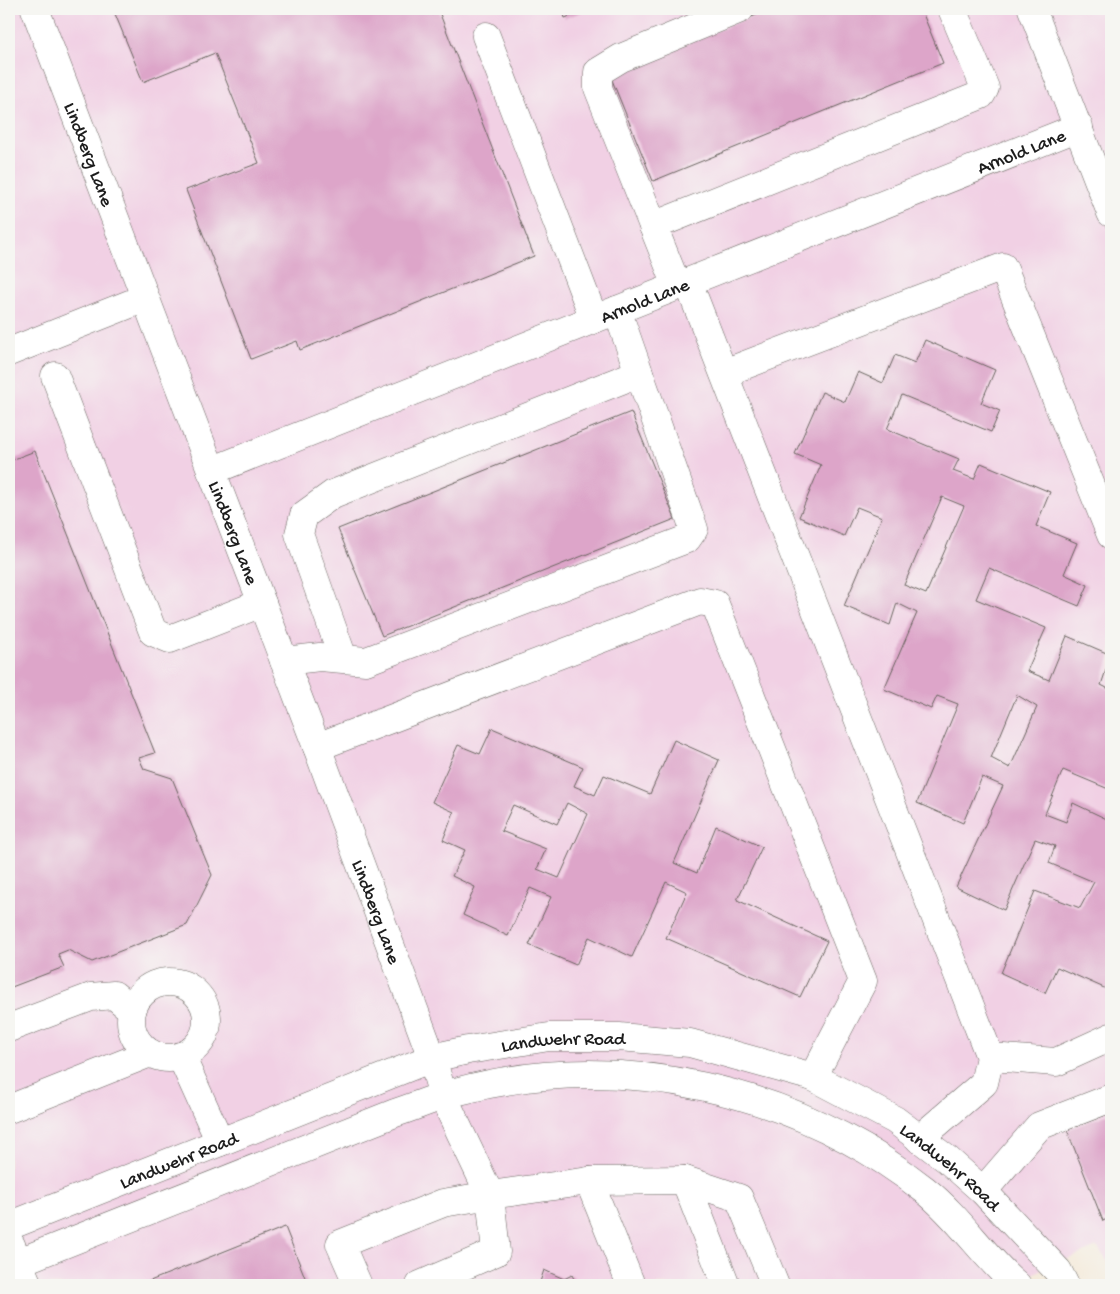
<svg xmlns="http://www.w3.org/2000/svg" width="1120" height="1294" font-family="'Gochi Hand',sans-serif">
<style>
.built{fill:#f1d0e4}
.building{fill:#dda5c9;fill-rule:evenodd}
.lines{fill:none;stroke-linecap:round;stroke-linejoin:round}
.minor-casing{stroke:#68645e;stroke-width:29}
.minor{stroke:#fff;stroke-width:28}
.labels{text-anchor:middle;stroke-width:4;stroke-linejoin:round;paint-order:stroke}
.street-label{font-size:19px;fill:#1c1c1c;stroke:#f6f6f2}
</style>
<rect width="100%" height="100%" fill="#f6f6f2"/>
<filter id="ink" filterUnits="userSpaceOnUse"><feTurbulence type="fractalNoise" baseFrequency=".02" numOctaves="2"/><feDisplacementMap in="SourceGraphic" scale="10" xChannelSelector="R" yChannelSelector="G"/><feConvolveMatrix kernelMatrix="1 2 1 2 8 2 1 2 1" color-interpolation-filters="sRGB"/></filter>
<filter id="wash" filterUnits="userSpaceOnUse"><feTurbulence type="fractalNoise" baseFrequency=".0096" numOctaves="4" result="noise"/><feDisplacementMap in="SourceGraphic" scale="20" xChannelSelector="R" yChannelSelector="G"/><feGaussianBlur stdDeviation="1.12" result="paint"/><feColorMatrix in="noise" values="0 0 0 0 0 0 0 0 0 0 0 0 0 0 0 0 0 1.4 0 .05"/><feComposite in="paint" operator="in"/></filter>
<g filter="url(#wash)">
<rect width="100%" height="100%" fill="#f4e9d8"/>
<polygon class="built" points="9,9 1111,9 1111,1266 1097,1247 1005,1285 9,1285"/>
<g id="blocks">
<g class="building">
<polygon points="113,9 438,9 534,256 300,350 297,341 251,359 186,190 259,163 215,53 143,82"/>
<polygon points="562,9 589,9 565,18"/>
<polygon points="771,9 921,9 943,63 653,181 610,75"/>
<path d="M925 340 995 370 981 403 1000 411 991 432 902 395 887 429 959 459 953 471 974 479 981 463 1050 492 1036 526 1077 543 1064 574 1088 585 1079 606 989 568 976 599 1046 628 1027 671 1049 680 1067 636 1111 655 1101 685 1111 690V790L1063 770 1045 814 1066 822 1073 803 1111 821V991L1057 967 1045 993 1001 973 1035 891 1080 908 1094 882 1049 863 1055 846 1035 839 1004 910 956 887 1003 786 982 777 963 823 917 803 958 704 937 696 931 709 884 689 917 613 897 603 890 625 844 606 882 517 857 507 844 536 799 517 821 465 795 454 822 392 845 402 858 372 883 383 895 355 915 363ZM942 497 964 506 926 594 904 585ZM1017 695 1037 707 1010 768 991 758Z"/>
<polygon points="631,412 675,519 382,636 338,529"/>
<polygon points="35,451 155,753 139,758 144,769 172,778 212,875 187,925 92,962 68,950 58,954 64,967 9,988 9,461"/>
<path d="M492 728 583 767 574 786 595 795 604 775 650 794 674 740 719 760 674 863 697 873 716 826 762 847 737 900 827 941 800 997 666 938 687 892 666 882 632 957 589 937 576 965 529 945 551 897 530 888 508 936 463 915 475 887 452 876 465 850 443 840 454 812 432 802 458 745 480 754ZM567 803 588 814 559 878 537 869 546 849 501 831 513 805 557 824Z"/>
<polygon points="1111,1113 1111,1217 1103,1221 1067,1130"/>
<polygon points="285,1227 308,1285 140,1285"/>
<polygon points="544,1270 564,1279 572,1275 577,1285 539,1285"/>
</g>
</g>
</g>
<g filter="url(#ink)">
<use href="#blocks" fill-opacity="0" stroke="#68645e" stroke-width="1"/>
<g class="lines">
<defs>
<g id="minor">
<path id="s1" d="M35 9 317 747 432 1058 443 1096 490 1195 589 1181 685 1180 739 1198 775 1285"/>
<polyline points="1032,9 1111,213"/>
<polyline points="486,36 594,319"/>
<polyline points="653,226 981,95 985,88 952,9"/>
<polyline points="688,282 990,1057 984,1083 919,1139"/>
<polyline points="677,286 598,88 598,72 621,58 740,9"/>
<polyline points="9,352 145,298"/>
<polyline points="724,373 1003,267 1111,535"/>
<polyline points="55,376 153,632 170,639 262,603"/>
<path id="s2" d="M211 471 1079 127"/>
<polyline points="343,658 299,534 304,515 333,494 639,373"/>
<polyline points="284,661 320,657 366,661 687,539 694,529 617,310"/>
<polyline points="317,747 700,601 715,604 863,981 813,1077"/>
<circle cx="169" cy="1020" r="38"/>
<polyline points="9,1028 91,997 114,995 132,1010"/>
<polyline points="181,1056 220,1142"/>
<polyline points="990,1057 1056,1062 1111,1037"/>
<polyline points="9,1109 150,1053"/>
<polyline points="685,1180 726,1285"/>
<polyline points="589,1181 631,1285"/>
<polyline points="983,1191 1039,1126 1111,1098"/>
<path id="s3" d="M9 1226 432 1058 468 1050 549 1037H619L690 1043 813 1077 895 1120 948 1160 983 1191 1058 1271 1065 1285"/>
<polyline points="11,1245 28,1285"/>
<path d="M9 1266 395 1113C416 1106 437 1097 459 1091 619 1049 795 1088 925 1190 960 1218 984 1257 1017 1285"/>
<polyline points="358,1285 340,1244 443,1203 490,1195 496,1252 420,1285"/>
</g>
</defs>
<use href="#minor" class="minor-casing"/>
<use href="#minor" class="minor"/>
</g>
</g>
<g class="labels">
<g class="street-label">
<text dy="7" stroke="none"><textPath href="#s2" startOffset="871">Arnold Lane</textPath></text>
<text dy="7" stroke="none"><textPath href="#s1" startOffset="155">Lindberg Lane</textPath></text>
<text dy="7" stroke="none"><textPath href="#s2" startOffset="466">Arnold Lane</textPath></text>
<text dy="7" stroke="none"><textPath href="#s1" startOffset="560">Lindberg Lane</textPath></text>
<text dy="7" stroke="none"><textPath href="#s1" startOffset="965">Lindberg Lane</textPath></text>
<text dy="7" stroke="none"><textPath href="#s3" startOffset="588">Landwehr Road</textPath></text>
<text dy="7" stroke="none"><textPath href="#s3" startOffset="182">Landwehr Road</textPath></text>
<text dy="7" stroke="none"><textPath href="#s3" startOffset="1008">Landwehr Road</textPath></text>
</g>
</g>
<rect width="1120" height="1294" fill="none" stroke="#f6f6f2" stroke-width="30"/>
</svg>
